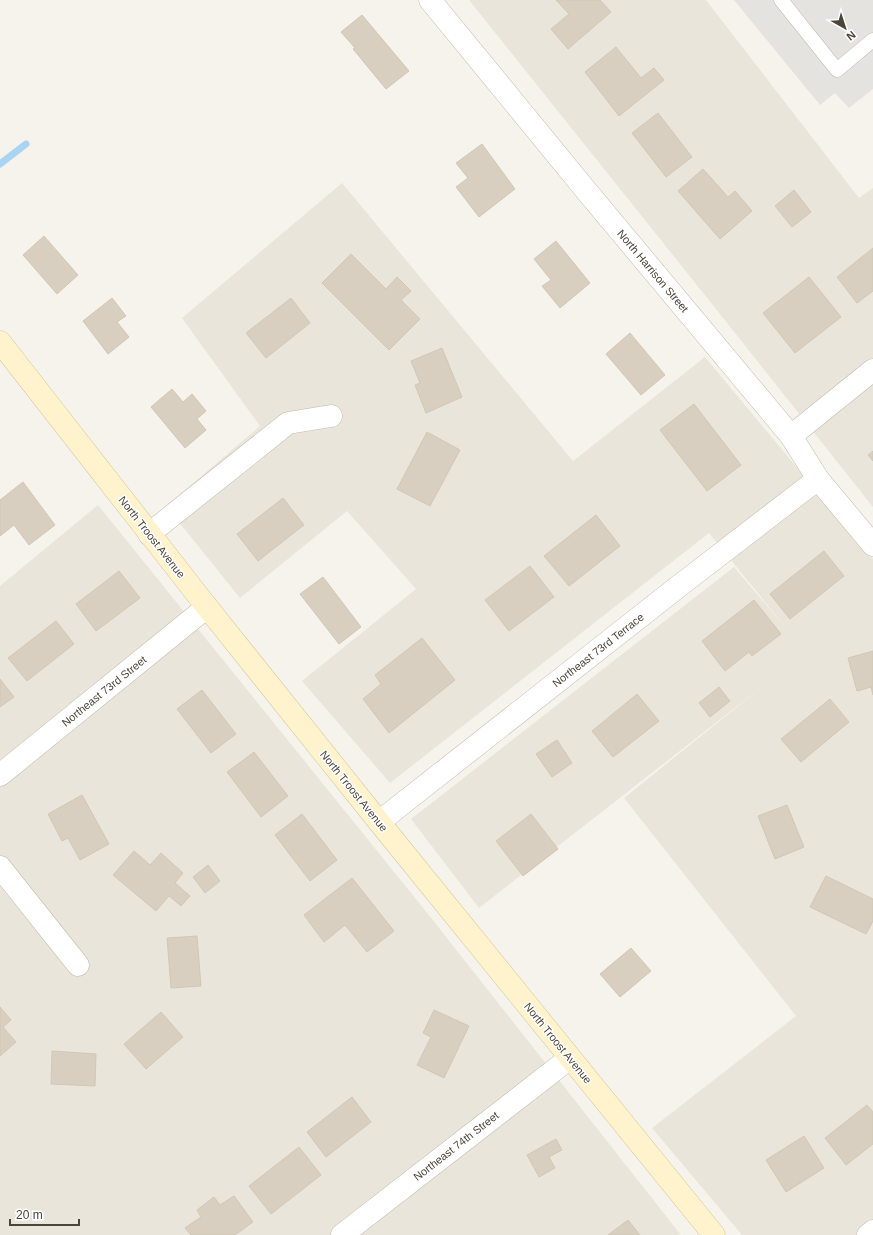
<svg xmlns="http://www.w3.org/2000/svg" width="873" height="1235" font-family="Helvetica,sans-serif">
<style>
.residential{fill:#eae5da}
.parking{fill:#e5e3e0}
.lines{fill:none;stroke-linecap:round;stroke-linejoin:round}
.stream{stroke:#a9d4f2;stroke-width:7}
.building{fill:#d8cfc1;stroke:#d3c7b4}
.lane-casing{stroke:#c2bbae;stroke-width:15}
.street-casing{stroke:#c2bbae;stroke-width:23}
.secondary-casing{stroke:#d6c79b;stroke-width:23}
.lane{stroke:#fff;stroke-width:14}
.street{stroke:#fff;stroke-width:22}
.secondary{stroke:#fff3cd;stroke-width:22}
.labels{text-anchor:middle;stroke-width:3;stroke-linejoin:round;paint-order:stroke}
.street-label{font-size:11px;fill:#4b4439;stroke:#fff}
</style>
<rect width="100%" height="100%" fill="#f6f3ec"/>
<g class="residential">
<polygon points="469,0 706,0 859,198 873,188 873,507 716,309"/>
<polygon points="342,183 573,461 705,357 873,559 873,1235 742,1235 652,1128 796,1016 624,798 768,682 479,908 411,819 734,567 786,628 709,533 390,783 302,681 416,589 347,511 240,598 166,506 260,426 182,318"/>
<polygon points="98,505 428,914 681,1235 0,1235 0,586"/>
</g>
<polygon class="parking" points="734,0 873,0 873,89 849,108 835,93 820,105"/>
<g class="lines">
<polyline class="stream" points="0,164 26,144"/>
</g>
<g class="building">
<polygon points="556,0 600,0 611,12 568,49 551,29 569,14"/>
<polygon points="362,15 409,71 386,89 353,49 355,48 341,32"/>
<polygon points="616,47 641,78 654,68 664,80 619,116 585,72"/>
<polygon points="658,113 692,157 666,177 632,133"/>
<polygon points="482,144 515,189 479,217 456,187 468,178 456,163"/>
<polygon points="703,169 728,197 735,191 752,211 720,239 678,191"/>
<polygon points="794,190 811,212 792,227 775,206"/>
<polygon points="44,236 78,275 57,294 23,255"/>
<polygon points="556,241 590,283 560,308 542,286 551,280 534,259"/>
<polygon points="873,248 873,291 857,303 837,277"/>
<polygon points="351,254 386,289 397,277 411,291 401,300 420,319 389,350 322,283"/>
<polygon points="809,277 841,317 795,353 763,313"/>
<polygon points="112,298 126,316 117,322 129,337 108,354 83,321"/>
<polygon points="291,298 310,323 266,358 246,333"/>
<polygon points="630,333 665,375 641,395 606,354"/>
<polygon points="442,348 462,397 426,413 415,385 420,383 411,361"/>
<polygon points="172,389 183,402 192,394 206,411 197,419 206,430 185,448 151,407"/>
<polygon points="694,404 741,465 707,491 660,430"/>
<polygon points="427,432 460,450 430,506 397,489"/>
<polygon points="873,451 873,461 868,455"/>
<polygon points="23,482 55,525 29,545 14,525 0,536 0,500"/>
<polygon points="283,498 304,525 258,561 237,534"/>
<polygon points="596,515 620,546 569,586 544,556"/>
<polygon points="824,551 844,576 790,619 770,594"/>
<polygon points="530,566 554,597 509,631 485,600"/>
<polygon points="119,571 140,598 96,631 76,604"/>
<polygon points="323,577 361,627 339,644 300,594"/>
<polygon points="754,600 781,634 752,656 749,652 725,671 702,641"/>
<polygon points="56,621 74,644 27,681 8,658"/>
<polygon points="422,638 455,680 389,733 363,699 381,684 375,675"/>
<polygon points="873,651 873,695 871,687 857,691 848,658"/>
<polygon points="0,679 14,697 0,707"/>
<polygon points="719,687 730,701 710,717 699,703"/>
<polygon points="202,690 236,734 211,753 177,709"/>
<polygon points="637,694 659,721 613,757 592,731"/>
<polygon points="830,699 849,722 801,762 781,739"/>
<polygon points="557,740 572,763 552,777 536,754"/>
<polygon points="254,752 288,796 261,817 227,772"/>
<polygon points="82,795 109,844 80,860 68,838 62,841 48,814"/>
<polygon points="787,805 804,847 775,859 758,816"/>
<polygon points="302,814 337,860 310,881 275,835"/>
<polygon points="531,814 558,849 523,876 496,841"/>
<polygon points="134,851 150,865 161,853 183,873 175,883 190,896 181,906 169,896 156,911 113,875"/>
<polygon points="208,865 220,881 205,893 193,877"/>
<polygon points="826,876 873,899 873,921 866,934 810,907"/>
<polygon points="352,878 394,931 367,952 345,925 324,942 304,915"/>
<polygon points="197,936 201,986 171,988 167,938"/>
<polygon points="631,948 651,971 620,997 600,974"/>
<polygon points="0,1007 11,1020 3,1027 16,1042 0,1056"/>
<polygon points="434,1010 469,1026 444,1078 417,1065 431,1037 423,1033"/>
<polygon points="161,1012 183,1037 146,1069 124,1044"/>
<polygon points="52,1051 96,1054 95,1086 51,1084"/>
<polygon points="352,1097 371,1122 326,1157 307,1132"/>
<polygon points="867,1105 873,1112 873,1144 846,1165 825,1138"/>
<polygon points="804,1136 824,1168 786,1192 766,1160"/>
<polygon points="556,1139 562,1150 549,1157 555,1168 539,1177 527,1155"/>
<polygon points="299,1147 321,1175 271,1214 249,1186"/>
<polygon points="234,1196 253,1222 235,1235 191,1235 185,1228 201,1217 197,1210 214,1197 220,1205"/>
<polygon points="628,1220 640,1235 608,1235"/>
</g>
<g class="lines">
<defs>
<polyline id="lane" points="781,0 837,70 873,40"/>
<g id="street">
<polyline points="430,0 584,188 791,436 818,479 873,545"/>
<polyline points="791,436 873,370"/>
<polyline points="149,534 288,423 331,416"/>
<polyline points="0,775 207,607"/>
<polyline points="379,822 679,586 818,479"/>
<polyline points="0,867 78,965"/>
<polyline points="342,1235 570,1058"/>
<polyline points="868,1235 873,1231"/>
</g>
<polyline id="secondary" points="0,342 207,607 379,822 714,1235"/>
</defs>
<use href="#lane" class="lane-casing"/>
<use href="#street" class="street-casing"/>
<use href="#secondary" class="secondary-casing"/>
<use href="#lane" class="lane"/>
<use href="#street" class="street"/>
<use href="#secondary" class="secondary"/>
</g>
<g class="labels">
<g class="street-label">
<text transform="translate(653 271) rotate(50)" y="4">North Harrison Street</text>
<text transform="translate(152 537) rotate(52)" y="4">North Troost Avenue</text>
<text transform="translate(598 650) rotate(-38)" y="4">Northeast 73rd Terrace</text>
<text transform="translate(104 691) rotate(-39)" y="4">Northeast 73rd Street</text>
<text transform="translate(354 791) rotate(51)" y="4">North Troost Avenue</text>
<text transform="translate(558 1043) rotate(51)" y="4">North Troost Avenue</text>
<text transform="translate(456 1146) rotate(-38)" y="4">Northeast 74th Street</text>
</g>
</g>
<g transform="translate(845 28) rotate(141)" stroke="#ffffff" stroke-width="3" paint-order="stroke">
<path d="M0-3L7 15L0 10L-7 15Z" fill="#4b4439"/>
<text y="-6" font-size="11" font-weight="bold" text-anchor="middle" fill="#4b4439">N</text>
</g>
<path d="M10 1219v6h69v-6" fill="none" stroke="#4b4439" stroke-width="2"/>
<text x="16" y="1219" font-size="12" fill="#4b4439" stroke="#ffffff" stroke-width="3" paint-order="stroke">20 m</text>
</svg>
